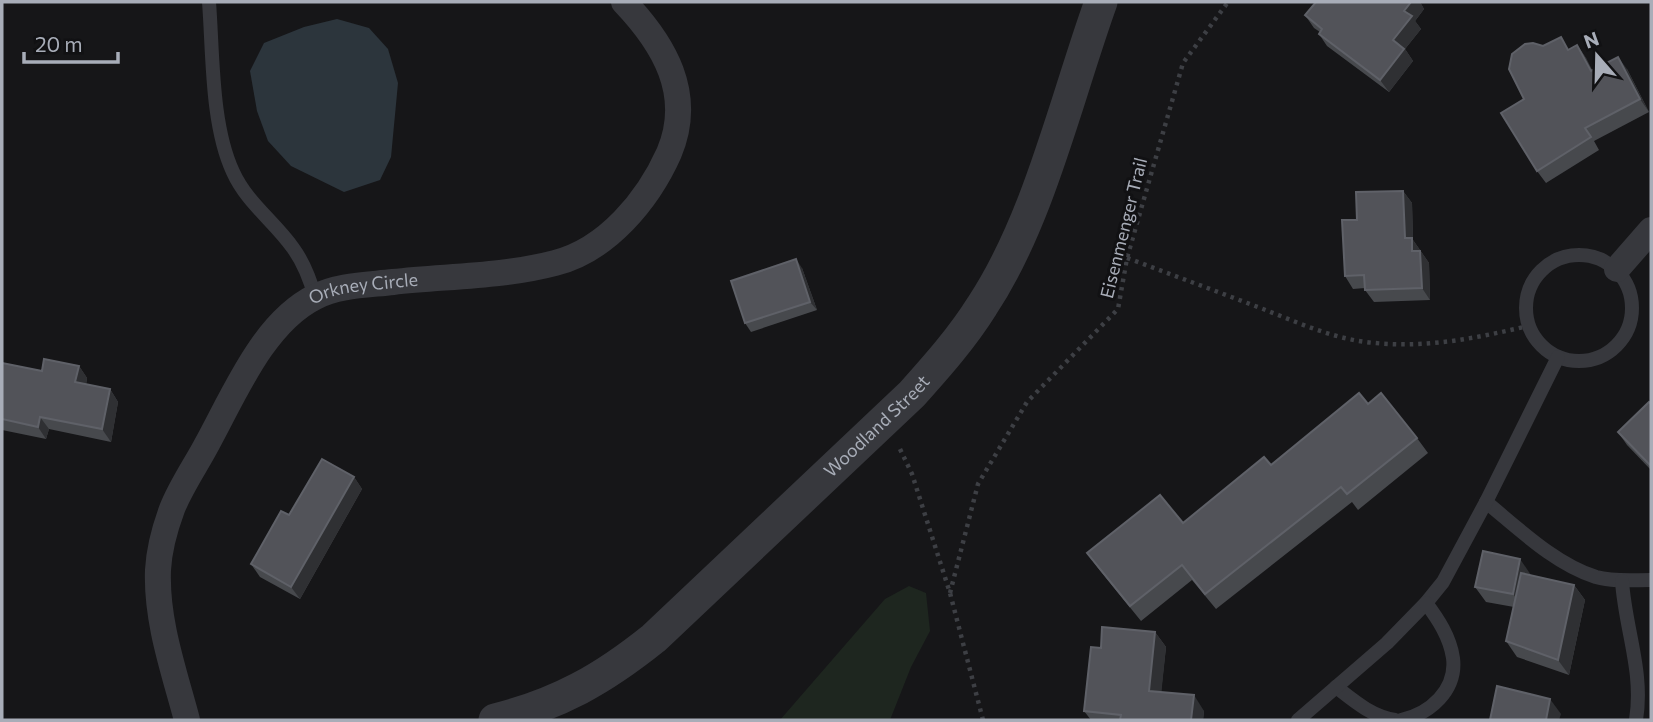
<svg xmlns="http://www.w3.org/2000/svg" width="1653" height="722" font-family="Commissioner,sans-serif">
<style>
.green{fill:#1e261f}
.water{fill:#2c353c}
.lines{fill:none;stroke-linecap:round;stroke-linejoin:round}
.path{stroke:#3d3f44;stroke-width:4.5;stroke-dasharray:3.5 5;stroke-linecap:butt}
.service{stroke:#37383d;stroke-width:14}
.minor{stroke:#37383d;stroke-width:26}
.tertiary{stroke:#37383d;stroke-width:33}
.wall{fill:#47494d}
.shaded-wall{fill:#2f3033}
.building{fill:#525359;stroke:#5f6168;stroke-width:2}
.labels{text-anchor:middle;stroke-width:6;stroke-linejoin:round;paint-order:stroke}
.street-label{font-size:18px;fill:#a8adb8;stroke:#111113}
</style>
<rect width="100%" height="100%" fill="#161618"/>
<polygon class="green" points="909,586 926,593 930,631 911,667 890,720 780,720 885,599"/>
<polygon class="water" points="337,19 369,28 388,49 398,83 391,157 380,180 344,192 291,166 268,141 257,111 250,71 264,43 304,27"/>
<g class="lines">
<g class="path">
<path d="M1127 258C1173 275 1218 292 1263 309 1299 323 1336 340 1375 343 1428 348 1477 338 1528 326"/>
<polyline points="900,449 912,474 950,593 983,720"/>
<polyline points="950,593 978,484 1027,402 1118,309 1127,258 1183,63 1228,2"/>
</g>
<g class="service">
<path d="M209 2C213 53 211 125 233 172 247 203 274 221 293 248 304 263 310 279 315 297"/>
<circle cx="1579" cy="308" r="53"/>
<path d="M1486 502C1519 529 1555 564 1596 577 1614 582 1633 580 1651 580"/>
<path d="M1622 581C1625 628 1644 672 1636 720"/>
<path d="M1336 687C1354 701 1371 716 1395 720"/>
<polyline points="1298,720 1387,643 1426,603 1443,582 1486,502 1558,357"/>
<path d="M1401 720C1430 714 1457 690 1453 658 1450 637 1438 619 1426 603"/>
</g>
<g class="minor">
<polyline points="1617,269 1651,230"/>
<path id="s1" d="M187 720C174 671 156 621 158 570 159 550 165 528 172 509 181 486 196 465 207 444 234 395 263 323 315 297 338 285 367 285 393 282 446 276 502 277 555 263 607 250 648 200 669 153 694 94 664 44 624 2"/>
</g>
<path class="tertiary" id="s2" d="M495 720C559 704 603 679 654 638L912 394C937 366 962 338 982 306 1039 220 1066 99 1101 2"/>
</g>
<g class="wall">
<polygon points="1316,2 1420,2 1424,9 1415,21 1421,29 1405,49 1413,61 1389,92 1327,46 1319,34 1320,32 1314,28 1305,15"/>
<polygon points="1577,45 1586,58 1592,70 1627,69 1649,112 1594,141 1599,150 1546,183 1537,171 1524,99 1570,49"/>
<polygon points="1403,191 1412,203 1413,240 1429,263 1430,300 1374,302 1365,290 1365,288 1353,289 1345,276 1357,220"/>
<polygon points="802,268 817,310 751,332 745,323"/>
<polygon points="2,363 42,371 79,366 87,378 86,385 110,389 118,402 111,442 49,429 46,439 2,430"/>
<polygon points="1368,404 1417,438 1428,453 1358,510 1352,502 1216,609 1192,580 1141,621 1098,568 1087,553 1183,523 1271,465"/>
<polygon points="1651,404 1651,470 1627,445 1618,432"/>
<polygon points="354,477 362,489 300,599 260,577 251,564 289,515"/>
<polygon points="1530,575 1574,585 1585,600 1569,675 1517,657 1506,641 1514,607 1486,602 1475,587"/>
<polygon points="1155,632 1166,647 1161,692 1204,711 1203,720 1091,720 1084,711 1101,648"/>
</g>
<g class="shaded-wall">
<polygon points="1411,2 1420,2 1424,9 1415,21 1421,29 1405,49 1413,61 1389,92 1380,80 1404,11"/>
<polygon points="1577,45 1586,58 1599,84 1591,71"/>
<polygon points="1618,57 1627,69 1649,112 1640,99"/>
<polygon points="1403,191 1412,203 1413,240 1429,263 1430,300 1422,288 1412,251 1405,238"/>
<polygon points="796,259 802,268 817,310 810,302"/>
<polygon points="79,366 87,378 84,395 75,382"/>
<polygon points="110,389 118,402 111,442 102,429"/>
<polygon points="40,417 49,429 46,439 38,427"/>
<polygon points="354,477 362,489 300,599 291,587"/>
<polygon points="1520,559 1531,575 1524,609 1513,594"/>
<polygon points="1574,585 1585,600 1569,675 1558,660"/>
<polygon points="1155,632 1166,647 1160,706 1149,691"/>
<polygon points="1194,695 1204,711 1203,720 1191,720"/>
<polygon points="1550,699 1561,714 1559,720 1546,720"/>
</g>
<g class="building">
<polygon points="1316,2 1411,2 1404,11 1412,16 1393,40 1404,49 1380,80 1319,34 1322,29 1305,15"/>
<polygon points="1561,37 1568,50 1577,45 1591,71 1618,57 1640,99 1585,128 1591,137 1537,171 1501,113 1524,99 1509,69 1512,54 1525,44 1533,43 1543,46"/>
<polygon points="1403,191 1405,238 1412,238 1412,251 1420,251 1422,288 1365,290 1364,275 1345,276 1342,220 1357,220 1356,192"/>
<polygon points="796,259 810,302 745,323 731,281"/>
<polygon points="44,359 79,366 75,382 110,389 102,429 40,417 38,427 2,419 2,363 42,371"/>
<polygon points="1359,393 1368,404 1381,393 1417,438 1347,494 1341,487 1205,594 1182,565 1130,606 1087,553 1160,495 1183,523 1264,457 1271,465"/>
<polygon points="1649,402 1651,404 1651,466 1618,432"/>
<polygon points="322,459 354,477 291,587 251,564 281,511 289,515"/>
<polygon points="1483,551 1520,559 1513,594 1475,587"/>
<polygon points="1521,573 1574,585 1558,660 1506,641"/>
<polygon points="1102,627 1155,632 1149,691 1194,695 1191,720 1120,720 1121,715 1084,711 1091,647 1101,648"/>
<polygon points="1497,686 1550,699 1546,720 1490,720"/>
</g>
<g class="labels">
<g class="street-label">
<text transform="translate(1124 228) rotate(-76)" y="6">Eisenmenger Trail</text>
<text dy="6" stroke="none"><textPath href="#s1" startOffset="525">Orkney Circle</textPath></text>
<text dy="6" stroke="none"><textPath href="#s2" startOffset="488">Woodland Street</textPath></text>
</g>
</g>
<rect width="1653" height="722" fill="none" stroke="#a8adb8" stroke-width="7"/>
<g transform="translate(1597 56) rotate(340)" stroke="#111113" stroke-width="5" paint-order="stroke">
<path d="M0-5L12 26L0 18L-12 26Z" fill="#a8adb8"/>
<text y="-10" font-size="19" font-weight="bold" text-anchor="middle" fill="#a8adb8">N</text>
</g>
<path d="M24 52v10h94v-10" fill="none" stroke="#a8adb8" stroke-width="3.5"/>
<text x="35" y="52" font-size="21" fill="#a8adb8" stroke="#111113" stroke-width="5" paint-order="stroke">20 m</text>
</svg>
